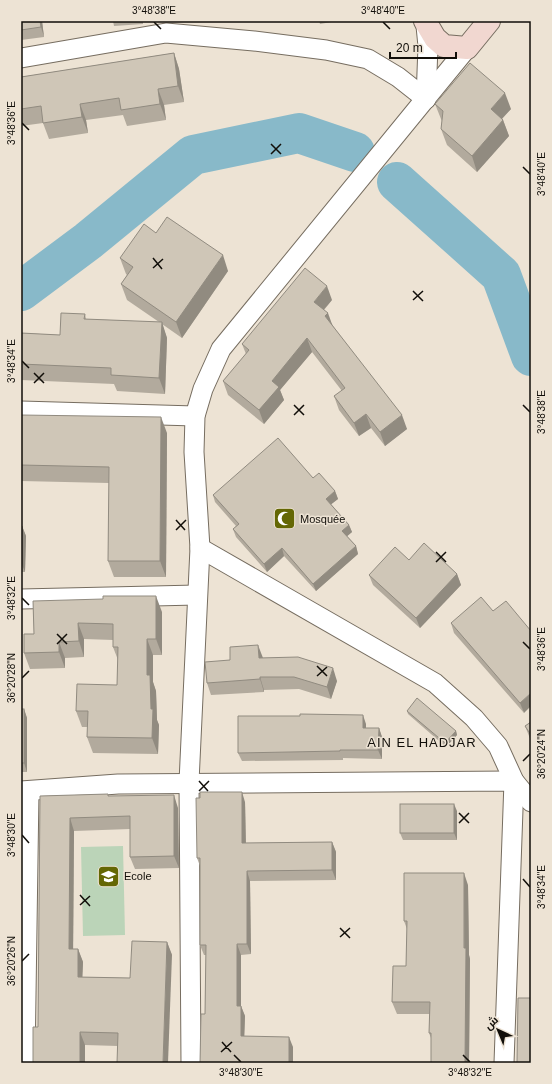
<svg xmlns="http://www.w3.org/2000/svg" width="552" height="1084" font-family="Helvetica,Cairo,sans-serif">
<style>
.green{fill:#bbd4b8}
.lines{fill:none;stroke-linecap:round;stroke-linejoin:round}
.river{stroke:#88b9c9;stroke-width:40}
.minor-casing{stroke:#766d60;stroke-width:21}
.secondary-casing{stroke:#766d60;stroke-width:24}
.minor{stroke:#fff;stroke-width:19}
.secondary{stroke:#f1d7d0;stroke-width:22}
.wall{fill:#b2aa9d}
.shaded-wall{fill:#918b80}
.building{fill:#cfc6b7;stroke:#918b80}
.ticks{fill:none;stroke:#110e09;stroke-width:1.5}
.labels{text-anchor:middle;stroke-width:3;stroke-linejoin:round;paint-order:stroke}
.poi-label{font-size:11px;fill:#110e09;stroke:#ede3d4;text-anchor:start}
.quarter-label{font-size:13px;letter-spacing:1px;fill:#110e09;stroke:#ede3d4}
.neatline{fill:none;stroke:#110e09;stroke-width:1.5}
.ticks-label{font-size:10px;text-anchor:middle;fill:#110e09}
</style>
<rect width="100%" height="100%" fill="#ede3d4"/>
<polygon class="green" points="123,846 125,935 83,936 81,847"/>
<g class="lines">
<g class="river">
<polyline points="397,182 501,275 531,356"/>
<polyline points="21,291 88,241 193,155 299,133 355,152"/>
</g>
<defs>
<g id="minor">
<polyline points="21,58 166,33 254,41 326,50 368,59 398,77 426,99"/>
<polyline points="426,99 428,46 426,26"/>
<polyline points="21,411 195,416"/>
<polyline points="200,548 435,683 474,718 498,746 514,781 531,802"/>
<polyline points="21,599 197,595"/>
<polyline points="21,791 118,784 514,781 504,1063"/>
<polyline points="25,1063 29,791"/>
<polyline points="191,1063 189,782 200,548 194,452 195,416 203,389 221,349 467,48"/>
</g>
<polyline id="secondary" points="425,21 435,38 444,46 467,48 489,21"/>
</defs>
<use href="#minor" class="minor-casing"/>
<use href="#secondary" class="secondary-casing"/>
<use href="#minor" class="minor"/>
<use href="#secondary" class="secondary"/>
</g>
<g class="wall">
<polygon points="21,21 42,21 44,37 21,40"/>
<polygon points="113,21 143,21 143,24 114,26"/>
<polygon points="319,21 337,21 320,24"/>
<polygon points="174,53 179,69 184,102 164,105 166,120 127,126 123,115 86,120 88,133 49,139 43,123 21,126 21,77"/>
<polygon points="435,104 511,109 502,119 503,120 509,136 477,172 447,145 441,129 442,121 441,119"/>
<polygon points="156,233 228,271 182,338 162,324 167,338 165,394 117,391 114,384 21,380 21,333 60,335 85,314 86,319 159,322 127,300 121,284 127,275 126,274 120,258"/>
<polygon points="332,300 324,310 333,326 407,429 385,446 371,428 359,436 339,410 334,396 342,391 312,352 280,390 284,400 264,424 228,395 223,381 246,354 242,344"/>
<polygon points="21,415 167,433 166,577 114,577 108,561 109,483 21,481"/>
<polygon points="313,478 335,491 338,499 331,504 349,525 352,532 347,536 356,546 358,554 316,591 284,556 267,572 236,537 233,529 236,526 215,502 213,495"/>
<polygon points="21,526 22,526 26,536 25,572 21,572"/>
<polygon points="409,560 457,574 461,585 420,628 373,585 369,575"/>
<polygon points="33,601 162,612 162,655 153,655 153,682 156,691 157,720 159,725 158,754 93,753 87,737 88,727 82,727 76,711 117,685 118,660 113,647 113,640 84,639 84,657 65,658 65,668 30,669 24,653 34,634"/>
<polygon points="493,611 524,713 454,633 451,623"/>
<polygon points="263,658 337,681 331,699 299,689 264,690 264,692 211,695 207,683"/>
<polygon points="21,709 24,709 27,718 27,772 21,772"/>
<polygon points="407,711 456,731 457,735 446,747 408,714"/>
<polygon points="531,722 531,741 525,726"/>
<polygon points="366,724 366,728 379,728 382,737 382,759 343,758 343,760 242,761 238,753"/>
<polygon points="108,794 109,796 178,808 179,868 135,869 130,857 130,829 74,831 73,949 78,949 83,962 82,977 130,978 167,942 172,955 118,1046 85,1045 85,1063 33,1063 38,1027 40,796"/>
<polygon points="245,802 246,843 332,842 336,852 336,880 250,881 251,954 241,955 241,1006 245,1016 244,1036 293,1047 293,1063 200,1063 205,1014 206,955 204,955 200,945 200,866 197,858"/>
<polygon points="457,811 457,840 403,840 400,833"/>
<polygon points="468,885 469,955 470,959 469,1063 431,1063 431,1038 429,1033 430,1014 397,1014 392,1002 406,966 407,929 404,921"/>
</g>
<g class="shaded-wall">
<polygon points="40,21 42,21 44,37 41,27"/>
<polygon points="174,53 179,69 184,102 178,86"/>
<polygon points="158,89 164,105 166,120 160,104"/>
<polygon points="505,93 511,109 496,125 491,109"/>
<polygon points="80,104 86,120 88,133 82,117"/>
<polygon points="503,120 509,136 477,172 472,156"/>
<polygon points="223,255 228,271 182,338 176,322"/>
<polygon points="327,286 332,300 319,315 314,302"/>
<polygon points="328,313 333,327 325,316"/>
<polygon points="162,322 167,338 165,394 159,378"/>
<polygon points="307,338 312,352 280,390 284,400 264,424 259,410 272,381"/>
<polygon points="366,414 371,428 359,436 354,423"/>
<polygon points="402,415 407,429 385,446 380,432"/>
<polygon points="161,417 167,433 166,577 160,561"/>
<polygon points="335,491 338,499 329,506 326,499"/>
<polygon points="349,525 352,532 345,538 342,531"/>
<polygon points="22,526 26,536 25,572 21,562"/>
<polygon points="356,546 358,554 316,591 313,584"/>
<polygon points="282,548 284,556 267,572 264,564"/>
<polygon points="457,574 461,585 420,628 416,618"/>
<polygon points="156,596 162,612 162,655 156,639"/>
<polygon points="78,623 84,639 84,657 79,641"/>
<polygon points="147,639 153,655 153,682 156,691 157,720 159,725 158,754 152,738 151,709 147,675"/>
<polygon points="59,642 65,658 65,668 59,652"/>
<polygon points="258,645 263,658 259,658"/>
<polygon points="333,668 337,681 331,699 327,687"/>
<polygon points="260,677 264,690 264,692 260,679"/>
<polygon points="531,693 531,706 524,713 520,703"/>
<polygon points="24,709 27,718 27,772 24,763"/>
<polygon points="363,715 366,724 366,737 363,728"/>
<polygon points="379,728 382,737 382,759 378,750"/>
<polygon points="456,731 457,735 446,747 445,743"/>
<polygon points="242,792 245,802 246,853 242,843"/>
<polygon points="174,795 178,808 179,868 174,856"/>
<polygon points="454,804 457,811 457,840 454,833"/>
<polygon points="70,818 74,831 73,962 69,949"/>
<polygon points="332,842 336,852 336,880 332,870"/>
<polygon points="247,871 250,881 251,954 247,944"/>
<polygon points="464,873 468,885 469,955 470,959 469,1063 465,1063"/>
<polygon points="167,942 172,955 168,1063 163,1063"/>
<polygon points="237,944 241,955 241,1008 241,1006 245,1016 244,1046 241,1036 237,1006"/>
<polygon points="78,949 83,962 82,989 78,977"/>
<polygon points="80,1032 85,1045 85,1063 80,1063"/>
<polygon points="289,1037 293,1047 293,1063 289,1063"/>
</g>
<g class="building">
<polygon points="21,21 40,21 41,27 21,30"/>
<polygon points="174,53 178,86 158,89 160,104 121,110 119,98 80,104 82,117 43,123 41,106 21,109 21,77"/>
<polygon points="470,63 505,93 491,109 503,120 472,156 441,129 443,111 435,104"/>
<polygon points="167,217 223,255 176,322 121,284 133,267 120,258 144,224 156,233"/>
<polygon points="305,268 327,286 314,302 328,313 325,316 402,415 380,432 366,414 354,423 334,396 345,388 307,338 272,381 279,387 259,410 223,381 249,350 242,344"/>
<polygon points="61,313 85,314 84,319 162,322 159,378 111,375 111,368 21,364 21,333 60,335"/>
<polygon points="21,415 161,417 160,561 108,561 109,467 21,465"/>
<polygon points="278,438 313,478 319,473 335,491 326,499 349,525 342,531 356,546 313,584 282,548 264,564 233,529 239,524 213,495"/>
<polygon points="21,526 22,526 21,562"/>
<polygon points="424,543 457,574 416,618 369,575 395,547 409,560"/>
<polygon points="103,596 156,596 156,639 147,639 147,675 150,675 151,709 153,709 152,738 87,737 88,711 76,711 77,684 117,685 118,647 113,647 113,624 78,623 79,641 59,642 59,652 24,653 24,634 34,634 33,601 103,599"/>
<polygon points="481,597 493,611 506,601 531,631 531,693 520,703 451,623"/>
<polygon points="258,645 259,658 298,657 333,668 327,687 294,677 260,677 260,679 207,683 205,662 230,660 230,647"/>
<polygon points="417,698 456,731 445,743 407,711"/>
<rect x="21" y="709" width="3" height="54"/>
<polygon points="300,714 363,715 363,728 379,728 378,750 340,750 340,751 238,753 238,716 300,716"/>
<polygon points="531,722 531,735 525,726"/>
<polygon points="200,792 242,792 242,843 332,842 332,870 247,871 247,944 237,944 237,1006 241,1006 241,1036 289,1037 289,1063 200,1063 201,1014 205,1014 206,945 200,945 200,858 197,858 196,798 200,798"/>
<polygon points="108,794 108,796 174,795 174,856 130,857 130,816 70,818 69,949 78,949 78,977 130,978 132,941 167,942 163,1063 117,1063 118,1033 80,1032 80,1063 33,1063 33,1027 38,1027 40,796"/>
<rect x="400" y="804" width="54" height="29"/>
<polygon points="404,873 464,873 464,948 466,948 465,1063 431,1063 431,1033 429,1033 430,1002 392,1002 393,966 406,966 407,921 404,921"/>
<polygon points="518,998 531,998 531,1063 517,1063"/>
</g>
<path class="ticks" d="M154 22 161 29M383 22 390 29M22 123 29 130M271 144 281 154M271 154 281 144M523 167 530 174M153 258 162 269M153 268 163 259M413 291 423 301M413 300 423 291M22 361 29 368M34 373 44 383M34 383 44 373M294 405 304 415M523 405 530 412M294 415 304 405M176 520 185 530M176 530 186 520M436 552 446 562M436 562 446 552M22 598 29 605M57 634 67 644M523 642 530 649M57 644 67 634M317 666 327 676M317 676 327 667M22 678 29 671M523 761 530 754M199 781 208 791M199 791 209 781M459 813 469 823M459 823 469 813M22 835 29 843M523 879 530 887M80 895 90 906M80 905 90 896M340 928 350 938M340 937 350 928M22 961 29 954M222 1042 231 1052M221 1052 232 1042M234 1055 241 1062M463 1055 470 1062"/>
<defs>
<symbol id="mosque-square" viewBox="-11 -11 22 22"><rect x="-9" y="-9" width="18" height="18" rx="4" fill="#646704" stroke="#ede3d4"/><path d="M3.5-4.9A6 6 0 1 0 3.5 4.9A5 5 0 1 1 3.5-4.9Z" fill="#fff"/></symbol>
<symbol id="school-square" viewBox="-11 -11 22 22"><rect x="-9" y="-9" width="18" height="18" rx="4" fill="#646704" stroke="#ede3d4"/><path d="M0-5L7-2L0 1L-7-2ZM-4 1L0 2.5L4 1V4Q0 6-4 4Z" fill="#fff"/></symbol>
</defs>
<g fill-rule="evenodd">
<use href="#mosque-square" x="272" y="506" width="25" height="25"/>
<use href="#school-square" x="96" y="864" width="25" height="25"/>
</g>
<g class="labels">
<g class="poi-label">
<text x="300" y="523">Mosquée</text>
<text x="124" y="880">Ecole</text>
</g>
<g class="quarter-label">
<text x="422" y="747">AIN EL HADJAR</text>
</g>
</g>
<rect width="552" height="1084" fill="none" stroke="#ede3d4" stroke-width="44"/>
<g transform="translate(498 1030) rotate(316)" stroke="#ede3d4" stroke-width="3" paint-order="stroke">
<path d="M0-3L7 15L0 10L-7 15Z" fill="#110e09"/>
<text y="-6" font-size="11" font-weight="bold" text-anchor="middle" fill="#110e09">ش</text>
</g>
<path d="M390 52v6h66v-6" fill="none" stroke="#110e09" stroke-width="2"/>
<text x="396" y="52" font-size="12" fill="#110e09" stroke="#ede3d4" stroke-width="3" paint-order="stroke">20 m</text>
<rect x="22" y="22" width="508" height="1040" class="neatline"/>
<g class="ticks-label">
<text x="154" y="14">3°48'38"E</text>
<text x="383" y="14">3°48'40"E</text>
<text transform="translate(11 123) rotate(-90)" y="4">3°48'36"E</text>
<text transform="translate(541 174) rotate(-90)" y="4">3°48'40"E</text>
<text transform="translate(11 361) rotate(-90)" y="4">3°48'34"E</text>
<text transform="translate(541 412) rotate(-90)" y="4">3°48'38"E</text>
<text transform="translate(11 598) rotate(-90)" y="4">3°48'32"E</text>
<text transform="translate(541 649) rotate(-90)" y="4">3°48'36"E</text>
<text transform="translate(11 678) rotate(-90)" y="4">36°20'28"N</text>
<text transform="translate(541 754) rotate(-90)" y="4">36°20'24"N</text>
<text transform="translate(11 835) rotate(-90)" y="4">3°48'30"E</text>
<text transform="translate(541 887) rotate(-90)" y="4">3°48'34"E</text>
<text transform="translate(11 961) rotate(-90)" y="4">36°20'26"N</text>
<text x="241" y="1076">3°48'30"E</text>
<text x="470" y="1076">3°48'32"E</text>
</g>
</svg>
